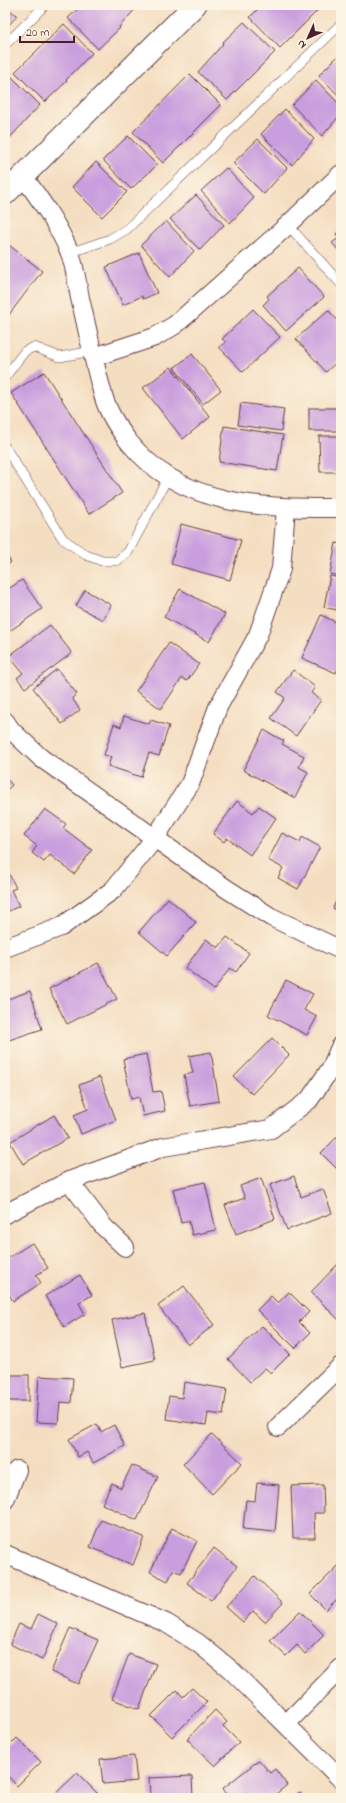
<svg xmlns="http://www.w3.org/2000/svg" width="346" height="1803" font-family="'Indie Flower',sans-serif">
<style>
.building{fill:#c99ede}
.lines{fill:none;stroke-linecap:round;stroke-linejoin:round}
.lane-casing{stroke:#643c42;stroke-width:10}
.street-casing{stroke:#643c42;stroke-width:20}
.secondary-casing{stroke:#643c42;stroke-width:24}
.lane{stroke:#fff;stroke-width:9}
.street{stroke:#fff;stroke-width:18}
.secondary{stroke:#fff;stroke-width:22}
</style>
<rect width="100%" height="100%" fill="#fcf5e5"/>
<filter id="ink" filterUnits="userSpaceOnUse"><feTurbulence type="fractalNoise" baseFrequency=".025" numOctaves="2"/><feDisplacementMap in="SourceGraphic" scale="8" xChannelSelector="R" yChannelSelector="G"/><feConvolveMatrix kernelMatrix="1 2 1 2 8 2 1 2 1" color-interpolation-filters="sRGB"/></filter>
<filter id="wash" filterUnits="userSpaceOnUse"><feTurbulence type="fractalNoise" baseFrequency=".012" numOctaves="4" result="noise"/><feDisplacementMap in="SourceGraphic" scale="16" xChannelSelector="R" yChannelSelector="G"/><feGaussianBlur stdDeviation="0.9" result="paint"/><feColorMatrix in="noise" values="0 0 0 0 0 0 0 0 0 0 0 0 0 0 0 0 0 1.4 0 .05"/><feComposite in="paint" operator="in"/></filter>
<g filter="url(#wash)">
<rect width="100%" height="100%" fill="#f4dec1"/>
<g id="blocks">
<g class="building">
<polygon points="5,5 13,5 9,9 17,16 5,29"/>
<polygon points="82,5 139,5 119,27 120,28 98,49 68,18"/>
<polygon points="262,5 323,5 280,48 250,17"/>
<polygon points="244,22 275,52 227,100 198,72 223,44 222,43"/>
<polygon points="64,24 92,53 66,80 67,81 45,102 15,72"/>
<polygon points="341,53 341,98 319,75"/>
<polygon points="190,74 221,105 163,163 133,132"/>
<polygon points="11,76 40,105 5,143 5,82"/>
<polygon points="316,80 341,106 341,114 322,136 292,105"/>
<polygon points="285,109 314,139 292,165 261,134"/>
<polygon points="128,136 157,165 131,189 103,160"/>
<polygon points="258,139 287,168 264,194 233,163"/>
<polygon points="96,162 127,192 102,217 72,187"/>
<polygon points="226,168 254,198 230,223 201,191"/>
<polygon points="196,195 224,225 200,250 170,219"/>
<polygon points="166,221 194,251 170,277 141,245"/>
<polygon points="341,230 341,253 332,243 339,238 336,234"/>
<polygon points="9,245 42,271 5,320 5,250"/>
<polygon points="139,253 157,293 143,299 142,296 123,305 106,267"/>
<polygon points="298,268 324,297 286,331 263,305 269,299 267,296"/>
<polygon points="253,309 280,337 243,372 219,347 226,342 222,339"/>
<polygon points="328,310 341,324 341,358 326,372 296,339"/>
<polygon points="192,354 221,390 203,404 174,368"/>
<polygon points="171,367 210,417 183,439 143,388"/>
<polygon points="44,372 122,493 89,514 11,393"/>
<polygon points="241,403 284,409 281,431 238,425"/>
<rect x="309" y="408" width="32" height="23"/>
<polygon points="224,426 283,435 277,471 219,462"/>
<polygon points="319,436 341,436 341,472 320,472"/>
<polygon points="181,524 241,540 230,580 171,564"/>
<polygon points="336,543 341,544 341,576 330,574"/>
<polygon points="5,554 11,562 5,567"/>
<polygon points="330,576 341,578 341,611 324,607"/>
<polygon points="22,580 42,609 5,634 5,591"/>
<polygon points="180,589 225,614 209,642 164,617"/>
<polygon points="85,590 111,605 103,620 76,606"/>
<polygon points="321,615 340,624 336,633 341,635 341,662 336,673 302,658"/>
<polygon points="50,625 72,653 25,688 17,678 23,673 9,656"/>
<polygon points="169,643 199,664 187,681 182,678 161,709 136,691"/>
<polygon points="57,669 77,694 72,698 80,710 62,724 33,688"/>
<polygon points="293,670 315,687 311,693 321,700 296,736 271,718 285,698 277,692"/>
<polygon points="124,716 149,724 151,720 169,726 159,756 149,753 141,777 108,766 111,757 104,755 114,724 121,727"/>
<polygon points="264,730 284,741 282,744 304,756 299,767 308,772 295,798 243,770"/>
<polygon points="5,777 12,785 5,792"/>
<polygon points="237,801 253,813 259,806 276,818 250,855 227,838 224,842 213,834"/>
<polygon points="45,809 66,824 63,828 92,850 74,874 50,855 44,862 32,853 37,846 24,836"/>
<polygon points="282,833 300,842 302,837 320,847 298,889 278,878 283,868 268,860"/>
<polygon points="7,870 16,888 11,890 19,906 5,913 5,871"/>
<polygon points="341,890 341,912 333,908"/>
<polygon points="168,898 196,922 167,956 139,932"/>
<polygon points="227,937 249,953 236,972 230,968 214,990 185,968 206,939 218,948"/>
<polygon points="98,963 117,999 67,1024 49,989"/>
<polygon points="286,980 313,994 304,1010 317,1017 307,1035 268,1015"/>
<polygon points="30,991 42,1029 6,1041 5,1000"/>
<polygon points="272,1038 289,1055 252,1094 234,1077"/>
<polygon points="211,1052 219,1101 190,1106 184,1075 193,1073 189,1056"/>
<polygon points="146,1054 153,1092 161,1091 165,1111 143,1116 139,1097 131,1099 123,1059"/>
<polygon points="100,1077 116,1120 81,1134 74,1115 88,1109 79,1085"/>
<polygon points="54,1115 68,1138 23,1164 10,1142"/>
<polygon points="341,1133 341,1173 321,1153"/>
<polygon points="294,1176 301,1197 323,1189 332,1213 287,1230 270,1185"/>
<polygon points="261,1178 275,1219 236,1234 225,1205 245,1198 240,1186"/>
<polygon points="205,1182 216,1230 192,1235 189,1221 181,1223 173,1189"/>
<polygon points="32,1243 48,1268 36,1275 41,1283 13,1301 5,1288 5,1260"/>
<polygon points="338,1264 341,1267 341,1318 339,1320 311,1292"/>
<polygon points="80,1275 92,1295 79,1303 85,1314 64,1327 45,1296"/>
<polygon points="184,1286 214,1325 188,1345 158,1306"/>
<polygon points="289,1292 309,1312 299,1322 310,1333 295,1348 257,1310 271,1296 278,1303"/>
<polygon points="145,1313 155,1360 122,1367 112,1320"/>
<polygon points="262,1326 290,1354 271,1373 265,1368 250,1382 228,1359"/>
<rect x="5" y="1375" width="24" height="26"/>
<polygon points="39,1376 73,1378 71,1403 60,1402 58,1423 36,1422"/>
<polygon points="184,1382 227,1389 223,1415 208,1413 206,1425 166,1419 169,1396 182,1398"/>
<polygon points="97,1424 101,1432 114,1425 125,1446 93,1463 87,1452 78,1457 69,1439"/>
<polygon points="212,1434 242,1463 212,1494 183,1464"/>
<polygon points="132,1465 158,1477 137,1520 102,1504 112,1483 121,1488"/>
<polygon points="341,1480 341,1488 337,1484"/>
<polygon points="257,1483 279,1485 275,1532 243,1529 246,1500 255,1501"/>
<polygon points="323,1485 324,1513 314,1513 315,1538 293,1538 291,1486"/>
<polygon points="101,1520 144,1537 133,1565 90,1547"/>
<polygon points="172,1528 197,1541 181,1573 173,1570 168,1581 150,1572"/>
<polygon points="214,1548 237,1566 211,1601 187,1583"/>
<polygon points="339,1565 341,1566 341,1603 337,1599 326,1610 310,1594"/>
<polygon points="255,1576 283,1603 265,1622 253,1611 243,1622 226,1607"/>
<polygon points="300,1611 324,1635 305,1654 297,1645 286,1656 270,1641"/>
<polygon points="38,1614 58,1624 42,1660 10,1644 19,1624 31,1629"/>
<polygon points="70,1628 98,1640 78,1684 51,1672"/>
<polygon points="129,1654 156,1664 139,1709 112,1699"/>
<polygon points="192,1688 207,1702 172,1737 151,1716 177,1690 183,1697"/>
<polygon points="215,1710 227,1722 223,1726 239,1742 215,1766 187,1739"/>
<polygon points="17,1738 41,1762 17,1786 5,1773 5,1750"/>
<polygon points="134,1756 137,1781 103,1784 100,1759"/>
<polygon points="259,1760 270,1773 275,1769 287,1785 271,1798 251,1798 247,1793 241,1798 229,1798 222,1789"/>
<polygon points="77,1773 99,1795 97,1798 51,1798"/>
<polygon points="192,1776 193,1798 150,1798 149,1778"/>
<polygon points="300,1792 303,1798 291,1798"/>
</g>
</g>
</g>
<g filter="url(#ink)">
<use href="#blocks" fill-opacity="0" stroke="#643c42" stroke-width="1"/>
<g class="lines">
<defs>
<g id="lane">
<polyline points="5,45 45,5"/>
<polyline points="288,225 341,284"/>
<polyline points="69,253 110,239 127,229 341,24"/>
<polyline points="5,377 25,351 34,347 60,357 92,351"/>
<polyline points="5,447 63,539 86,555 102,561 117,561 128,552 168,477"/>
</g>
<g id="street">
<path d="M23 176C42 202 57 223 70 253 75 267 77 283 80 298 88 331 94 365 104 398 109 415 119 429 129 442 182 508 264 508 341 508"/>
<polyline points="94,357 155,337 175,325 288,225 341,174"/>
<polyline points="5,721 11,730 41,758 227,889 271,917 341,950"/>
<polyline points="5,948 61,927 113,890 155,838 190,784 218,707 258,635 281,569 286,508"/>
<polyline points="69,1181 104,1227 125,1247"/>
<polyline points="5,1214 69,1181 163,1147 271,1129 309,1100 331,1068 341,1045"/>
<polyline points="278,1427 341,1366"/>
<polyline points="5,1500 17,1470"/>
<polyline points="5,1554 166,1623 198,1643 230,1669 341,1779"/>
<polyline points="286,1724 341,1668"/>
</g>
<polyline id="secondary" points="5,194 195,5"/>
</defs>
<use href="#lane" class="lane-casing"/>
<use href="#street" class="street-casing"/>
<use href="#secondary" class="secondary-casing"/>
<use href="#lane" class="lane"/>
<use href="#street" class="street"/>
<use href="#secondary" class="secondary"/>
</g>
</g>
<rect width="346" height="1803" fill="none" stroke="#fcf5e5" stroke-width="20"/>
<g transform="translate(308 38) rotate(225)" stroke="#fcf5e5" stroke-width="3" paint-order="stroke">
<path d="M0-3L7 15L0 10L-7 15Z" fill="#4a1f2b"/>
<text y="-6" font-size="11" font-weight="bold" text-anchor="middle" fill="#4a1f2b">N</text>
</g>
<path d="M20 36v6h54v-6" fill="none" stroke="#4a1f2b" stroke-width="2"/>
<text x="26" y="36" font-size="12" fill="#4a1f2b" stroke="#fcf5e5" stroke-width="3" paint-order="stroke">20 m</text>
</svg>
